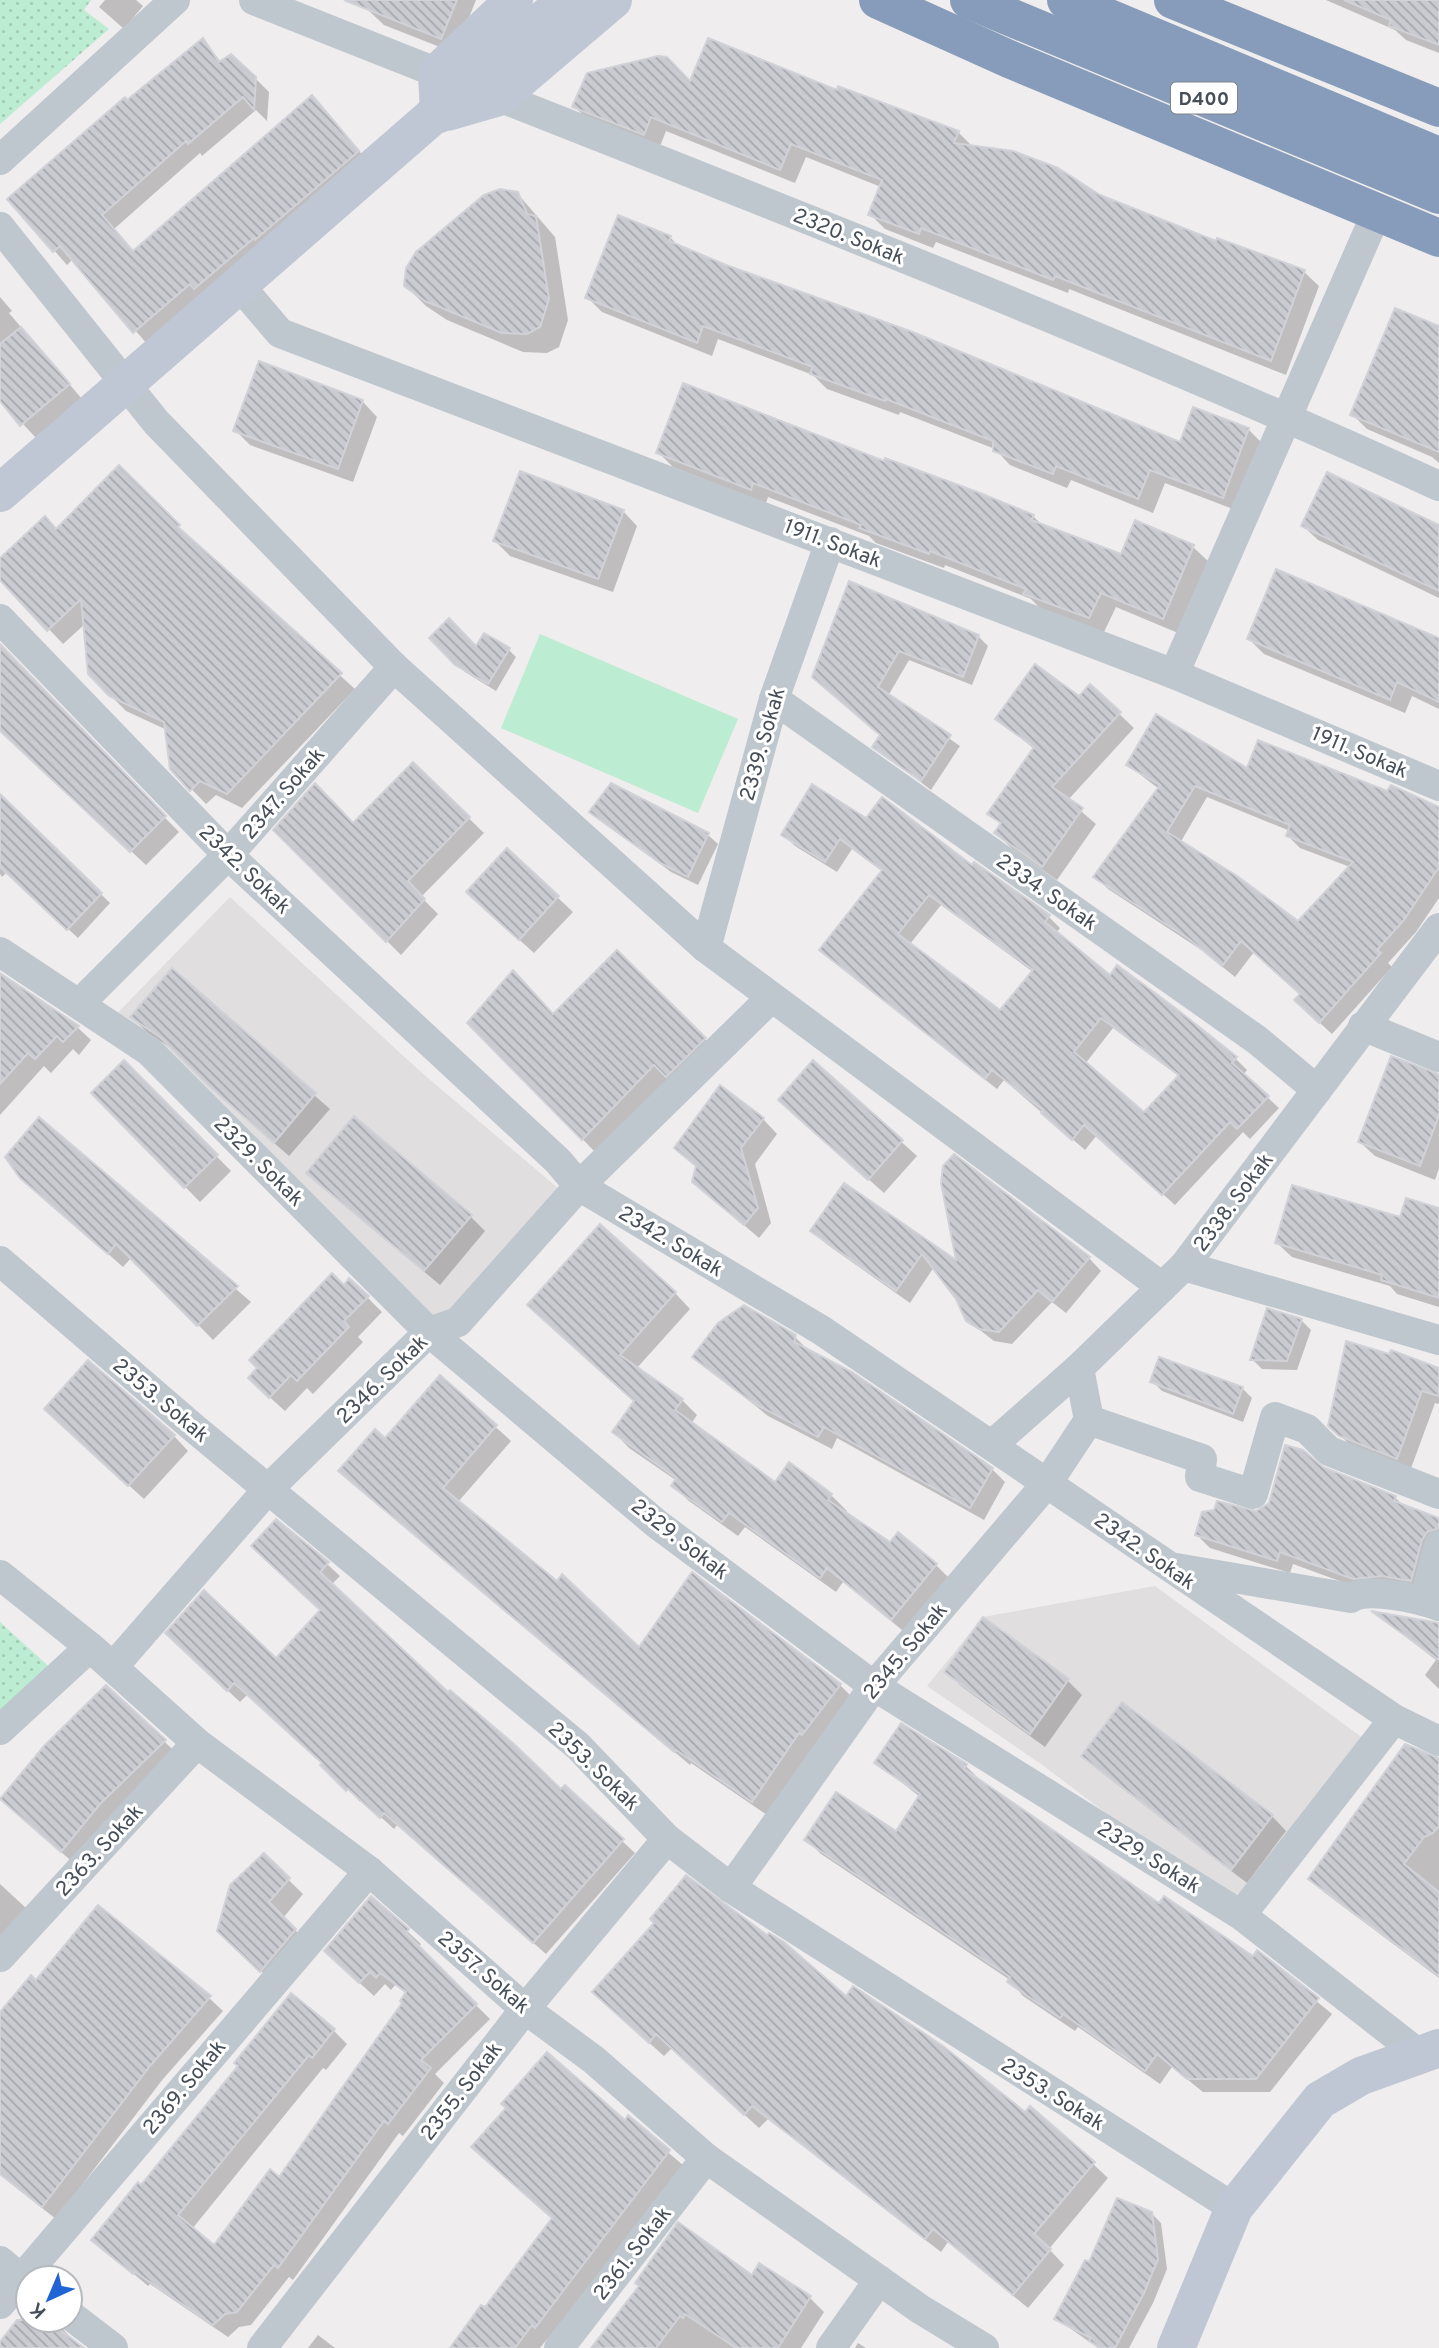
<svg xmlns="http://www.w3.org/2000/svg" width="1439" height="2348" font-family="Overpass,sans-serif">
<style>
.education{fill:#e0dede}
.grass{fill:#bcecd1}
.park{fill:url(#park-dots)}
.shadow{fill:#0003;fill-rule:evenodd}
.building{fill:url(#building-back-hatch);stroke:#d1d2d8;stroke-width:2;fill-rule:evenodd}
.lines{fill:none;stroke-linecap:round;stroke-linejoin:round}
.street{stroke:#bec6ce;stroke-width:30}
.secondary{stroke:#bec7d3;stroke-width:38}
.highway{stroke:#869cba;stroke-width:38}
.labels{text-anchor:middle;stroke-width:6;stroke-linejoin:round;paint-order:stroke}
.shield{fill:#fff;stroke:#7e848b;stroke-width:2}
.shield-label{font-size:19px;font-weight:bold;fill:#464f59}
.street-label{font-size:21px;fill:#464f59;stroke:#fff}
</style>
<defs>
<pattern id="park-dots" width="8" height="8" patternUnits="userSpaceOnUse" patternTransform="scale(1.75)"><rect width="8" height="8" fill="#bcecd1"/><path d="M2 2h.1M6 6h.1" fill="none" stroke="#a3ccb6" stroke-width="1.8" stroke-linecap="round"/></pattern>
<pattern id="building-back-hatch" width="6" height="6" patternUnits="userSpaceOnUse" patternTransform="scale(1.75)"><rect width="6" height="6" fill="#cacbd1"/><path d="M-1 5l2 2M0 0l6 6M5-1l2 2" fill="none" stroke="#a6a7ad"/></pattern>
</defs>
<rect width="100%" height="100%" fill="#efeded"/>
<g class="education">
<polygon points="230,897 422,1073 558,1188 442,1324 102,1029"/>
<polygon points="1155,1586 1371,1744 1241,1915 1041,1764 927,1686 983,1617"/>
</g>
<polygon class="grass" points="540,634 738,719 698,813 501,728"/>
<g class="park">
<polygon points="0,0 91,0 84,10 109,29 0,124"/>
<polygon points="0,1622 56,1673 0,1730"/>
</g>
<g class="shadow">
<polygon points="105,0 136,0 143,6 124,29 99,7"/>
<polygon points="363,0 476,0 455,53 384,25 369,11 372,3"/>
<polygon points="1326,0 1439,0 1439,53 1406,40 1395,30"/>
<polygon points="203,40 222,63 255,78 269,92 267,121 256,110 202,156 200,153 114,229 134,253 325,111 371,165 148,345 73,259 67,265 9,199"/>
<polygon points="588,75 838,92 958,132 974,148 1217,243 1304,272 1319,286 1286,375 1069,289 1068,293 936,242 933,248 885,229 870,214 881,187 806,157 795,183 666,131 659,149 589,121 574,106"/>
<polygon points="517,193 555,237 568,320 559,347 547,353 523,352 447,320 426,306 406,286"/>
<polygon points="670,237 679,247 1181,444 1248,429 1263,444 1238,511 1165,483 1153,513 1071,480 1067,488 1010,465 995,449 900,412 899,415 827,389 813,375 718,339 712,356 602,312 587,297"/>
<polygon points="0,297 12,311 9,313 82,399 36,438 0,399"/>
<polygon points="1439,328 1439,463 1432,457 1367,429 1352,414"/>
<polygon points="261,363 363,402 377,417 353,482 250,445 235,430"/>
<polygon points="658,452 885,463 1033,516 1043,526 1122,556 1193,547 1208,561 1178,633 1116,607 1104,632 1040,608 1031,599 945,565 944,568 876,543 869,536 768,497 766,503 673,467"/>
<polygon points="119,467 192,542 355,689 242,808 216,795 206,804 171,768 167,730 126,711 110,695 85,624 63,644 0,577 0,560 57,531"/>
<polygon points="623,511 637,526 613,592 510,556 495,541"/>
<polygon points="1439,525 1439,598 1318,540 1303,526"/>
<polygon points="850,583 978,636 988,646 972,685 909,660 888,696 960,746 931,790 875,747 882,735"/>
<polygon points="431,638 476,649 509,650 516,657 496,691 465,672"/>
<polygon points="1249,639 1439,639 1439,709 1412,696 1405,713 1264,654"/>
<polygon points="0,645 9,659 179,832 146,865 0,729"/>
<polygon points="1090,686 1134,728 1068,800 1096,824 1057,880 1011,848 997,833 1002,826 990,813 1034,749 998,719 1079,698"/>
<polygon points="413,764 484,833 421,897 438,914 401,955 276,830 353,825"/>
<path d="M1128 765 1388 793 1439 809V898L1416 932 1388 963 1392 967 1332 1034 1308 1012 1301 994 1254 952 1235 977 1203 951 1108 889 1096 877 1159 789ZM1207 797 1290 831 1288 836 1300 848 1350 867 1298 924 1180 843Z"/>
<polygon points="0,797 110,903 78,938 7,872 2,877 0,874"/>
<polygon points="591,812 708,835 718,844 698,885 671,872"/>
<path d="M866 820 972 868 1048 916 1060 928 1056 933 1110 978 1173 1008 1236 1059 1247 1070 1243 1075 1279 1108 1250 1139 1243 1132 1175 1205 1097 1135 1085 1150 1004 1080 997 1089 821 950 883 872 852 849 837 872 795 846 783 834ZM941 905 1033 972 1000 1013 910 944ZM1113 1028 1180 1077 1144 1115 1085 1064Z"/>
<polygon points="507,850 573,912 534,953 483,907"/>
<polygon points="617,952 719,1053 597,1154 469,1023 554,1016"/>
<polygon points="172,971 330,1109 289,1156 225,1100 178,1053 147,1032 132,1017"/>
<polygon points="0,975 76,1026 91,1040 79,1055 73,1049 51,1073 44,1066 0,1115"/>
<polygon points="124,1062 231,1171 200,1202 93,1093"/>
<polygon points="813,1062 917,1156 884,1193 795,1114"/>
<polygon points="1439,1075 1439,1168 1435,1180 1375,1156 1360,1142"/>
<polygon points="763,1119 777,1134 755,1164 771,1223 759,1238 694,1182 698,1168 676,1148"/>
<polygon points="39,1120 251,1302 213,1340 132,1257 123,1267 21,1177"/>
<polygon points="845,1185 958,1264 1089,1258 1101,1271 1066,1313 1052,1302 1012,1344 994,1341 967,1320 958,1298 934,1267 910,1303 825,1243 813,1230"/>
<polygon points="323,1187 470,1216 485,1231 440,1285"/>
<polygon points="1439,1210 1439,1307 1397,1294 1390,1286 1292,1257 1277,1243"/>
<polygon points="344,1287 367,1297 382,1312 358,1337 363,1342 313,1394 307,1388 285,1411 265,1393"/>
<polygon points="675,1293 690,1309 636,1369 682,1400 697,1415 691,1424 775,1484 789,1464 831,1495 847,1511 845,1513 890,1544 936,1565 951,1580 907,1634 843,1582 836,1592 745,1527 738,1536 689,1501 673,1486 677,1481 629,1448 614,1432 635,1402 529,1305"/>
<polygon points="1301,1320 1311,1330 1297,1370 1262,1369 1252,1359"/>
<polygon points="795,1337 808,1350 992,1469 1005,1482 984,1520 837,1438 832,1449 768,1416 695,1357"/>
<polygon points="1439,1370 1439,1404 1435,1403 1410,1471 1354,1449 1330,1425"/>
<polygon points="440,1377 511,1441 458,1502 639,1649 840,1685 855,1700 767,1815 691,1763 690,1765 341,1471 385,1440"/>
<polygon points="1152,1381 1242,1388 1252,1398 1243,1422 1162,1391"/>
<polygon points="61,1424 174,1436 188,1451 144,1499"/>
<polygon points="1322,1469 1395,1497 1404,1507 1439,1519 1439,1547 1424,1593 1367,1591 1293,1564 1290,1573 1210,1548 1197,1535 1215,1512 1256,1513"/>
<polygon points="266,1558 327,1564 340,1576 331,1585 449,1694 561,1792 565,1788 635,1853 546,1954 398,1824 394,1829 362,1800 360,1802 324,1763 248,1694 240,1702 180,1646 276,1661 322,1610"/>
<polygon points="1375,1613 1439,1623 1439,1689 1425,1675 1436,1660"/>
<polygon points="946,1672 1068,1681 1082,1695 1045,1747 961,1686"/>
<polygon points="106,1688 180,1756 76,1865 1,1800"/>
<polygon points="1084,1756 1272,1816 1286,1831 1247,1883 1098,1770"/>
<polygon points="1439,1759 1439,1978 1325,1893 1310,1879"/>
<polygon points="876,1762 966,1766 980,1780 1159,1906 1253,1958 1257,1952 1332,2014 1270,2092 1203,2092 1172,2067 1160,2084 1078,2027 1075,2031 1023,1996 1010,1980 821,1854 807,1840 896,1834 920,1797"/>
<polygon points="264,1856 303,1894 283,1918 310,1945 276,1985 234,1946"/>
<polygon points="0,1884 27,1909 0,1938"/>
<polygon points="407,1931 421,1944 418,1948 490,2019 435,2074 444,2083 403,2136 399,2133 293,2280 289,2277 251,2325 239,2327 228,2337 150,2284 148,2286 94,2240 141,2187 334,2031 347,2044 326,2070 323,2068 192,2229 214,2247 280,2179 404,2003 407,1994 395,1985 391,1990 385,1984 374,1996 340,1965"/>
<polygon points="37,1982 209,1998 223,2011 163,2079 56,2219 0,2175 0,2015"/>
<polygon points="847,1999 1093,2164 1108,2178 1049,2249 1064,2265 1028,2308 948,2242 941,2252 768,2119 759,2128 672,2048 664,2056 609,2007"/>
<polygon points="628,2118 684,2166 550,2341 547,2339 540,2348 452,2348 485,2310 553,2219 488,2162 625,2122"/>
<polygon points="1151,2213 1161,2223 1167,2269 1153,2303 1129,2348 1098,2348 1057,2319 1090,2265"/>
<polygon points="760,2265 810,2298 824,2312 801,2348 593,2348 640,2286 752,2277"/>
<polygon points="28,2308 28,2320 54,2320 81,2348 0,2348"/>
<polygon points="318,2335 335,2348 308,2348"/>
<polygon points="858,2343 866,2348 855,2348"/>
</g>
<g class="building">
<polygon points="344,0 457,0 441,39"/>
<polygon points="1344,0 1439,0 1439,45 1389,26 1391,20"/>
<polygon points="203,38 219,62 231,54 256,77 254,110 243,97 188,144 186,141 102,215 133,251 312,95 359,151 255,240 254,238 194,289 190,284 133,333 60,246 53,252 7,199 125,97 127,100"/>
<polygon points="708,38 837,90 838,86 959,131 954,143 1013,151 1058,168 1100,195 1216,241 1217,238 1305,270 1271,361 1055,276 1053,280 921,228 919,234 868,215 882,180 791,144 780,170 651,117 644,135 572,107 587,73 658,56 667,57 690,81"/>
<polygon points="500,189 518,192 527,214 536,216 549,299 540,327 527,334 502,333 425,301 404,286 406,268 416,252 484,195"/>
<polygon points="618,215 671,236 669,241 726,265 910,331 1180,442 1193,407 1249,428 1223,498 1150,470 1138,499 1056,466 1053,474 993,451 993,441 886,399 885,401 810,374 813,367 703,326 697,343 585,298"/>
<polygon points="1395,308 1439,326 1439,452 1350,415"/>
<polygon points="21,327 70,384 20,426 0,401 0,344"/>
<polygon points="259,361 363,400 338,469 233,431"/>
<polygon points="683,383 884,461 885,458 980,493 1034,515 1031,520 1121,554 1135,520 1194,545 1163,619 1101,593 1089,618 1023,594 1026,589 930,551 929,554 859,528 861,525 753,483 751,490 656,453"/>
<polygon points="119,465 180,525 178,527 342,673 227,794 200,781 190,791 170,769 164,722 109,696 88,674 81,599 47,631 0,580 0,558 45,516 56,529"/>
<polygon points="520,471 624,510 598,579 493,541"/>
<polygon points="1327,472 1439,525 1439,591 1301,526"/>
<polygon points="1276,569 1439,638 1439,702 1397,682 1390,700 1247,639"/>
<polygon points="849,581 979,635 963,677 899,651 878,687 951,735 921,781 872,747 880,735 812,677"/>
<polygon points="449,618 476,646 484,633 510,648 488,684 455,665 429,638"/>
<polygon points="0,644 166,816 130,852 0,731"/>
<polygon points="1035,664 1079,696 1090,684 1121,712 1052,787 1083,808 1042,867 994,833 1001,823 987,814 1034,747 995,719"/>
<path d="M1156 714 1247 768 1258 740 1387 791 1391 785 1439 807V867L1404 920 1377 950 1381 953 1319 1023 1294 1000 1300 994 1241 941 1222 966 1189 939 1093 877 1160 785 1126 765ZM1195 786 1290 825 1286 836 1353 862 1298 921 1237 876 1167 832Z"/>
<polygon points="413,762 470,817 408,881 425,899 386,942 273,830 315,783 353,823"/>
<polygon points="611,783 709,833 688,877 660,863 589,812"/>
<path d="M812 784 866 818 882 797 972 865 974 862 1050 915 1045 922 1110 975 1117 965 1174 1007 1237 1057 1232 1063 1269 1096 1237 1129 1230 1122 1162 1195 1084 1125 1072 1140 1041 1113 1043 1110 992 1070 985 1079 819 950 882 870 840 839 825 862 781 835ZM929 895 1033 970 1000 1010 898 934ZM1101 1018 1179 1075 1144 1112 1074 1052Z"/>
<polygon points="0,794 102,893 67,930 0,867"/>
<polygon points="507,848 559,896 519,940 466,892"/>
<polygon points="617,950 706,1038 666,1077 654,1065 582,1140 467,1023 513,970 553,1014"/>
<polygon points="172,968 316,1093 274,1143 208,1085 161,1038 130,1017"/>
<polygon points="0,973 79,1026 63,1042 57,1036 35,1059 28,1053 0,1084"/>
<polygon points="1391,1056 1439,1074 1439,1115 1420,1166 1358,1142"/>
<polygon points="124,1060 218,1155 184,1188 91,1093"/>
<polygon points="813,1060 903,1140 868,1180 778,1100"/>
<polygon points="720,1085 764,1118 741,1148 758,1208 744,1225 692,1182 696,1166 674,1148"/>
<polygon points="354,1116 472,1215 424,1271 306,1173"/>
<polygon points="39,1117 238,1286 197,1326 116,1244 108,1254 20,1178 5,1157"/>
<polygon points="954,1154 1090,1257 1052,1302 1038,1290 999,1332 979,1329 966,1321 956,1299 922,1254 896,1291 810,1231 844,1183 956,1260 941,1183 943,1166"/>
<polygon points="1292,1185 1400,1217 1406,1198 1439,1208 1439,1298 1381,1280 1382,1275 1275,1243"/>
<polygon points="600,1224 676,1292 620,1355 683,1399 675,1410 775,1482 789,1462 832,1494 828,1500 890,1542 898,1532 937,1564 891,1620 827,1568 820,1578 729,1513 722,1522 671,1486 676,1478 612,1432 634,1401 527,1305"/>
<polygon points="332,1273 344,1285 349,1278 369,1296 344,1321 349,1327 297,1381 291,1375 269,1398 248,1378 257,1368 249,1360"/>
<polygon points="744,1305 796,1335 794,1342 852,1372 993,1468 970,1508 824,1427 818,1437 753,1403 692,1357 718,1323"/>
<polygon points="1267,1308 1302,1319 1287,1361 1250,1360"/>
<polygon points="1346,1341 1389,1354 1391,1350 1439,1368 1439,1396 1422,1391 1397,1459 1339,1436 1328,1426"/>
<polygon points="1159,1357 1243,1387 1233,1414 1150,1382"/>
<polygon points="88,1360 175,1435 128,1486 44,1409"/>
<polygon points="440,1375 497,1425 443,1488 557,1581 562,1574 639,1647 692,1572 841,1684 802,1735 799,1733 752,1802 676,1750 674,1752 338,1471 375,1429 385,1438"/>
<polygon points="1285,1445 1303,1450 1323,1467 1396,1496 1394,1501 1439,1518 1439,1528 1427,1532 1422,1540 1411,1581 1382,1576 1353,1579 1280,1552 1277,1561 1195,1535 1202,1512 1214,1510 1217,1501 1256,1511 1269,1503"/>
<polygon points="276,1519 329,1562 320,1572 448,1692 450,1690 514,1744 561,1789 565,1785 624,1839 533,1943 384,1813 380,1818 348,1789 346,1791 320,1765 322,1763 234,1683 227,1691 165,1633 204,1590 276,1658 320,1610 251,1546"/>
<polygon points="1371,1611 1439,1623 1439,1660"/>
<polygon points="983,1617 1069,1679 1030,1734 944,1672"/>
<polygon points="106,1685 166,1740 100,1804 61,1852 0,1799 44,1746"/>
<polygon points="1122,1702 1273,1815 1231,1870 1081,1756"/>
<polygon points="901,1723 967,1764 964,1769 1159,1903 1164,1896 1253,1956 1257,1950 1319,1998 1256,2079 1187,2079 1157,2054 1145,2071 1063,2014 1060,2018 1007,1982 1010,1977 804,1840 836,1792 896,1831 920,1794 874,1763"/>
<polygon points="1405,1744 1439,1758 1439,1826 1433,1833 1424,1837 1404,1864 1439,1892 1439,1976 1308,1879"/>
<polygon points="264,1853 290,1878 269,1902 296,1929 260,1972 217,1931 230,1885"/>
<polygon points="686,1875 767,1935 769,1933 784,1942 846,1996 853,1986 943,2046 1025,2112 1030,2106 1095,2162 1034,2234 1051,2249 1013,2295 933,2229 925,2239 752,2106 744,2115 656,2034 649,2043 592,1992 654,1923 650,1919"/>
<polygon points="371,1896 409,1929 406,1933 477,2004 421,2060 431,2068 388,2124 384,2121 278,2268 274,2265 237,2312 225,2314 213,2325 135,2272 133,2274 91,2240 138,2182 141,2185 238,2066 234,2063 291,1993 335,2029 312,2058 309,2055 178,2215 214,2245 270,2169 279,2177 402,2003 400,2001 406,1992 380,1973 376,1978 370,1972 359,1983 324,1951"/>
<polygon points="98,1905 211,1996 150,2066 42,2207 0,2174 0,2012 31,1975 36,1980"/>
<polygon points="547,2052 625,2120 628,2115 670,2150 535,2328 532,2325 515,2348 450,2348 481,2305 485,2307 552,2218 471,2147 506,2108 501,2104"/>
<polygon points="1117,2198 1152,2212 1158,2259 1144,2293 1115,2348 1101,2348 1089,2341 1091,2338 1054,2319 1085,2260 1089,2262"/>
<polygon points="678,2222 752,2275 759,2263 811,2296 778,2348 736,2348 685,2314 683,2318 680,2316 656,2348 591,2348 639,2286 635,2283"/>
<polygon points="17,2320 54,2320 59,2329 84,2348 0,2348 0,2342"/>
</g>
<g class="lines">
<g class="street">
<path d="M254 0C650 158 1050 309 1439 486"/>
<polyline points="0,160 175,0"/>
<polyline points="0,227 156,422 394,667 706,948 1162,1287"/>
<polyline points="240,286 280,333 1174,674 1439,786"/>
<polyline points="0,619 228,855 558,1161 579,1186 821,1330 1394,1719 1439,1741"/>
<polyline points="1174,674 1377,212"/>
<polyline points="774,699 1257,1040 1317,1090"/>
<polyline points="706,948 774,699 830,542"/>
<polyline points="0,952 149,1051 429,1332 657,1524 874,1686 1241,1915 1419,2054"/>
<polyline points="79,1004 228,855 394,667"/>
<polyline points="1363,1026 1439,1057"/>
<polyline points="0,1261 195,1429 578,1746 667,1839 731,1888 1234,2208"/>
<polyline points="1184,1266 1439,1340"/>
<polyline points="1079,1368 1089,1420 1202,1459 1200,1477 1253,1494 1275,1417 1307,1429 1329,1451 1439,1494"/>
<polyline points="992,1445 1079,1368 1184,1266 1439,928"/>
<path d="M1176 1568 1351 1598C1369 1587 1419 1599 1439 1606"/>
<polyline points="0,1575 90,1647 197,1743 369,1871 525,2009 594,2060 706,2158 920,2309 984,2348"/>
<polyline points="1424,1601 1439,1545"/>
<polyline points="0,1730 90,1647 113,1667 269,1488 429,1332 458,1322 579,1186 771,998"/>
<polyline points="731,1888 874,1686 1048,1482 1089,1420"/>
<polyline points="1241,1915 1394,1719"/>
<polyline points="0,1957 197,1743"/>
<polyline points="0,2261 28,2284"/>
<polyline points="0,2304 369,1871"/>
<polyline points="70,2315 113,2348"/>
<polyline points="262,2348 525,2009 667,1839"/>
<polyline points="559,2348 706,2158"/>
<polyline points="831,2348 879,2280"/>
</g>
<g class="secondary">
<polyline points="447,112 499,97 613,0"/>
<polyline points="439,114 437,73 514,0"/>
<polyline points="0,493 566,0"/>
<polyline points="1176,2348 1234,2208 1320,2100 1361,2076 1439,2048"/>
</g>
<g class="highway">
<polyline points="878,0 1009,59 1439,238"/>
<polyline points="969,0 1439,195"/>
<polyline points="1066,0 1439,156"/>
<polyline points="1173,0 1439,108"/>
</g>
</g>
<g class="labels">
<rect class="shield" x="1171" y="82.5" width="66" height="31" rx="5"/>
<g class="shield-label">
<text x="1204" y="105">D400</text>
</g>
<g class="street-label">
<text transform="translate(849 236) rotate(22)" y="7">2320. Sokak</text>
<text transform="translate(833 543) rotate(21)" y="7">1911. Sokak</text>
<text transform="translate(762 744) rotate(-74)" y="7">2339. Sokak</text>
<text transform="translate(1360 752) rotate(23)" y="7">1911. Sokak</text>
<text transform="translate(283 793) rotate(-49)" y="7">2347. Sokak</text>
<text transform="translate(245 869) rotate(44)" y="7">2342. Sokak</text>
<text transform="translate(1047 892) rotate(35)" y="7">2334. Sokak</text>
<text transform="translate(259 1161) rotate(45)" y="7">2329. Sokak</text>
<text transform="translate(1233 1202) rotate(-53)" y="7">2338. Sokak</text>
<text transform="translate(671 1241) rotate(31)" y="7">2342. Sokak</text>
<text transform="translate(382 1379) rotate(-44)" y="7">2346. Sokak</text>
<text transform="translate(161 1400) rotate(40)" y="7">2353. Sokak</text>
<text transform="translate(680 1539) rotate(38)" y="7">2329. Sokak</text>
<text transform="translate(1145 1551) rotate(35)" y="7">2342. Sokak</text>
<text transform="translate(905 1651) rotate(-50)" y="7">2345. Sokak</text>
<text transform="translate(594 1766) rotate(44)" y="7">2353. Sokak</text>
<text transform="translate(99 1850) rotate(-47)" y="7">2363. Sokak</text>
<text transform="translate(1149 1857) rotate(32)" y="7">2329. Sokak</text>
<text transform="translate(484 1972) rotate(41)" y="7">2357. Sokak</text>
<text transform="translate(184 2087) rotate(-50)" y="7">2369. Sokak</text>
<text transform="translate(461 2091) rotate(-52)" y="7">2355. Sokak</text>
<text transform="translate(1053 2094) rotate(32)" y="7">2353. Sokak</text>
<text transform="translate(632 2253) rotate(-52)" y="7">2361. Sokak</text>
</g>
</g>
<g transform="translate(49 2299) rotate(224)"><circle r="33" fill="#ffffff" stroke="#b5b9bd" stroke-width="2"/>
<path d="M0-5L12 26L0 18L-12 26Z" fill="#2165d5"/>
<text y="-10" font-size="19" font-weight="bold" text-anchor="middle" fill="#464f59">K</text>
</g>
</svg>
